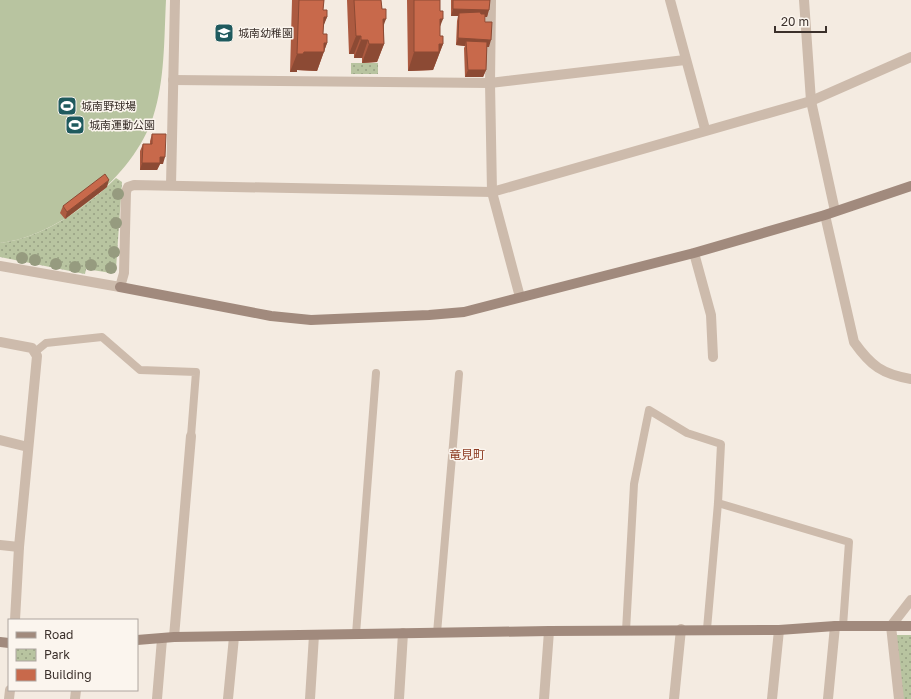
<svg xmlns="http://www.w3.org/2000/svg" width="911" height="699" font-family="'Golos Text','Noto Sans JP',sans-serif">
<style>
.park{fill:url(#park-dots)}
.garden{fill:#b8c4a0}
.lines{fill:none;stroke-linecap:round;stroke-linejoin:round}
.lane{stroke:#cdbbac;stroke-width:8}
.street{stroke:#cdbbac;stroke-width:10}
.secondary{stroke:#a18a7d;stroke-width:10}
.tree{fill:#969b7f}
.wall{fill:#ac5a40}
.shaded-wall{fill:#8c4a34}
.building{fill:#c8694b;stroke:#8c4a34}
.labels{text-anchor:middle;stroke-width:3;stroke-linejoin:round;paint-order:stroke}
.poi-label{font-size:11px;fill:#3b302b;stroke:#fbf5ee;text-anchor:start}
.neighbourhood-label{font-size:12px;fill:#8c3b22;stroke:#fbf5ee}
</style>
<defs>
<pattern id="park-dots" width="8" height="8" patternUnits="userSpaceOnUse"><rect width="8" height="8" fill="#b8c4a0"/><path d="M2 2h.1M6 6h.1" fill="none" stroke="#97a083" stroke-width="1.8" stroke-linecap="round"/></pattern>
</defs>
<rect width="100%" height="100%" fill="#f4ebe1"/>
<g class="park">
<rect x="351" y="63" width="27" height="11"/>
<path d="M116 178 122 182 116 269 111 273 86 269 85 274 0 257V243C43 238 86 208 116 178Z"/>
<polygon points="895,635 911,635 911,699 902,699"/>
</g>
<path class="garden" d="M0 0H166C164 39 165 80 153 117 134 175 61 236 0 243Z"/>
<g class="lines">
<g class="lane">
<polyline points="35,352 46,343 102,337 140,370 196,372 191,436"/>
<polyline points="718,503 849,542 843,626"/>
<polyline points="626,631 634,484 649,410 687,433 721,444 718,503 707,629"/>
<polyline points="437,633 459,374"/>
<polyline points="356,634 376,373"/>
</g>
<g class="street">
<polyline points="491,0 490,83 492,192 520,297"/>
<polyline points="670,0 705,129"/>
<polyline points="804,0 811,101 835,211"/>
<polyline points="173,80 490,83 685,60"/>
<polyline points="171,185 175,0"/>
<path d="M825 215 854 342C871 366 882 374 911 379"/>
<polyline points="694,253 711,315 713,357"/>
<polyline points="0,266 120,287 124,273 126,192 128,187 134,185 492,192 811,101 911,57"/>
<polyline points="0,342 32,348 37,356 19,547 15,620"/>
<polyline points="0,440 28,447"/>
<polyline points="0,545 19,547"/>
<polyline points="174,637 191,436"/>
<polyline points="9,699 10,690"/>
<polyline points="75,699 76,690"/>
<polyline points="157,699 162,639"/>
<polyline points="228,699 234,637"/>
<polyline points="310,699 314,635"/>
<polyline points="399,699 403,633"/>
<polyline points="544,699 549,631"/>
<polyline points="674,699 681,629"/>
<polyline points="772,699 779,630"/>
<polyline points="828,699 835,626"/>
<polyline points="899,699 891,626 911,600"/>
</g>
<g class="secondary">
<polyline points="120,287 271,316 311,320 429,315 464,312 694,253 825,215 911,186"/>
<polyline points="137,640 174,637 549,631 779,630 835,626 911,626"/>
<polyline points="0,642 9,643"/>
</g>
</g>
<g class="tree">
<circle cx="118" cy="194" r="6"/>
<circle cx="116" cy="223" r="6"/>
<circle cx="114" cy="252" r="6"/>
<circle cx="22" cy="258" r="6"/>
<circle cx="35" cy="260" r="6"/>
<circle cx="56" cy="264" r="6"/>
<circle cx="91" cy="265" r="6"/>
<circle cx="75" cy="267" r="6"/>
<circle cx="111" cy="268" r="6"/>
</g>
<g class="wall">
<polygon points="292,0 324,0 323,10 327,17 323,26 323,34 327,43 317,71 297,70 297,72 290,72"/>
<polygon points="347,0 381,0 384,27 384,44 377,62 362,63 362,58 354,58 354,54 349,54"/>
<polygon points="407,0 440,0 440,36 443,44 433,70 408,71"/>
<polygon points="451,0 490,0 487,17 485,17 485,22 489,47 487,47 486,70 483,77 465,77 464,48 465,46 456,45 457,21 458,16 451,16"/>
<polygon points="152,134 163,164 160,164 157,170 140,170 140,151 143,144 150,144 150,141"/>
<polygon points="107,187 65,219 60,213 63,206"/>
</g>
<g class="shaded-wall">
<polygon points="453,9 489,10 487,17 459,16 459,13 458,16 451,16"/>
<polygon points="324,17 327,17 320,35"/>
<polygon points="383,19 386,19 379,38"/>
<polygon points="440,19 443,19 436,37"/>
<polygon points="356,36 361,36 354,54 349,54"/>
<polygon points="458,38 491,40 489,47 467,46 466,41 465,46 456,45"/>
<polygon points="361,40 368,40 362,58 354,58"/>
<polygon points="324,43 327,43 317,71 297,70 297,72 290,72 297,54 304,52"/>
<polygon points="369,44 384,44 377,62 362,63"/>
<polygon points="439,44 443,44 433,70 408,71 414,52"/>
<polygon points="468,70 486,70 483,77 465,77"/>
<polygon points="160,157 165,157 163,164 160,164 157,170 140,170 142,163"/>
<polygon points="109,180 107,187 65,219 67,212"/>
</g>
<g class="building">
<polygon points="299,0 324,0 323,10 327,10 327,17 324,17 323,34 327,34 327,43 324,43 324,52 304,52 303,54 297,54"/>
<polygon points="354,0 381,0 382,9 386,9 386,19 383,19 384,44 369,44 368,40 361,40 361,36 356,36"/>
<polygon points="414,0 440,0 440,11 443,11 443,19 440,19 440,36 443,36 443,44 439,44 439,52 414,52"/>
<polygon points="453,0 490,0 489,10 453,9"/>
<polygon points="480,12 481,14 485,14 485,22 492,22 491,40 458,38 459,13"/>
<polygon points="466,41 487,42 486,70 468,70"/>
<polygon points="152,134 166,134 165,157 160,157 160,163 142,163 143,144 152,144"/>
<polygon points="105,174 109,180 67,212 63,206"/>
</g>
<defs>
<symbol id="school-square" viewBox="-11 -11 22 22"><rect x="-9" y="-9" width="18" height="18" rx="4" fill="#1f5a5e" stroke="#fbf5ee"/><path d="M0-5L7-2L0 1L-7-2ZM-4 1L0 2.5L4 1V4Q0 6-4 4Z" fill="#fff"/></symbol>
<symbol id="stadium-square" viewBox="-11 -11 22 22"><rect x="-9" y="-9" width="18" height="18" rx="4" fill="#1f5a5e" stroke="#fbf5ee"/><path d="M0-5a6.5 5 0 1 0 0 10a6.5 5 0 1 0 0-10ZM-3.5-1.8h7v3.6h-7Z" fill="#fff"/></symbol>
</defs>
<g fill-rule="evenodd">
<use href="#school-square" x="213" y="22" width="22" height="22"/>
<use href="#stadium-square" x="56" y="95" width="22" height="22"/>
<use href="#stadium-square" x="64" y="114" width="22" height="22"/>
</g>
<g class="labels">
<g class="poi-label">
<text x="238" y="37">城南幼稚園</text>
<text x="81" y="110">城南野球場</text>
<text x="89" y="129">城南運動公園</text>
</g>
<g class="neighbourhood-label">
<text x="467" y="459">竜見町</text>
</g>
</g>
<rect x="8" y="619" width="130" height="72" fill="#fbf5ee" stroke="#aea6a0"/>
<rect x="16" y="632" width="20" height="6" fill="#a18a7d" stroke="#aea6a0"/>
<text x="44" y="639" font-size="12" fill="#3b302b">Road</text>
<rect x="16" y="649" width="20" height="12" fill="url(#park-dots)" stroke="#aea6a0"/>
<text x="44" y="659" font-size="12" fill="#3b302b">Park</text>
<rect x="16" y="669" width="20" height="12" fill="#c8694b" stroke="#aea6a0"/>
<text x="44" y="679" font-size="12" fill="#3b302b">Building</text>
<path d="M775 26v6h51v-6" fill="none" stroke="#3b302b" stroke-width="2"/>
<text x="781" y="26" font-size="12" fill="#3b302b" stroke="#fbf5ee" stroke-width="3" paint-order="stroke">20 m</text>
</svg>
